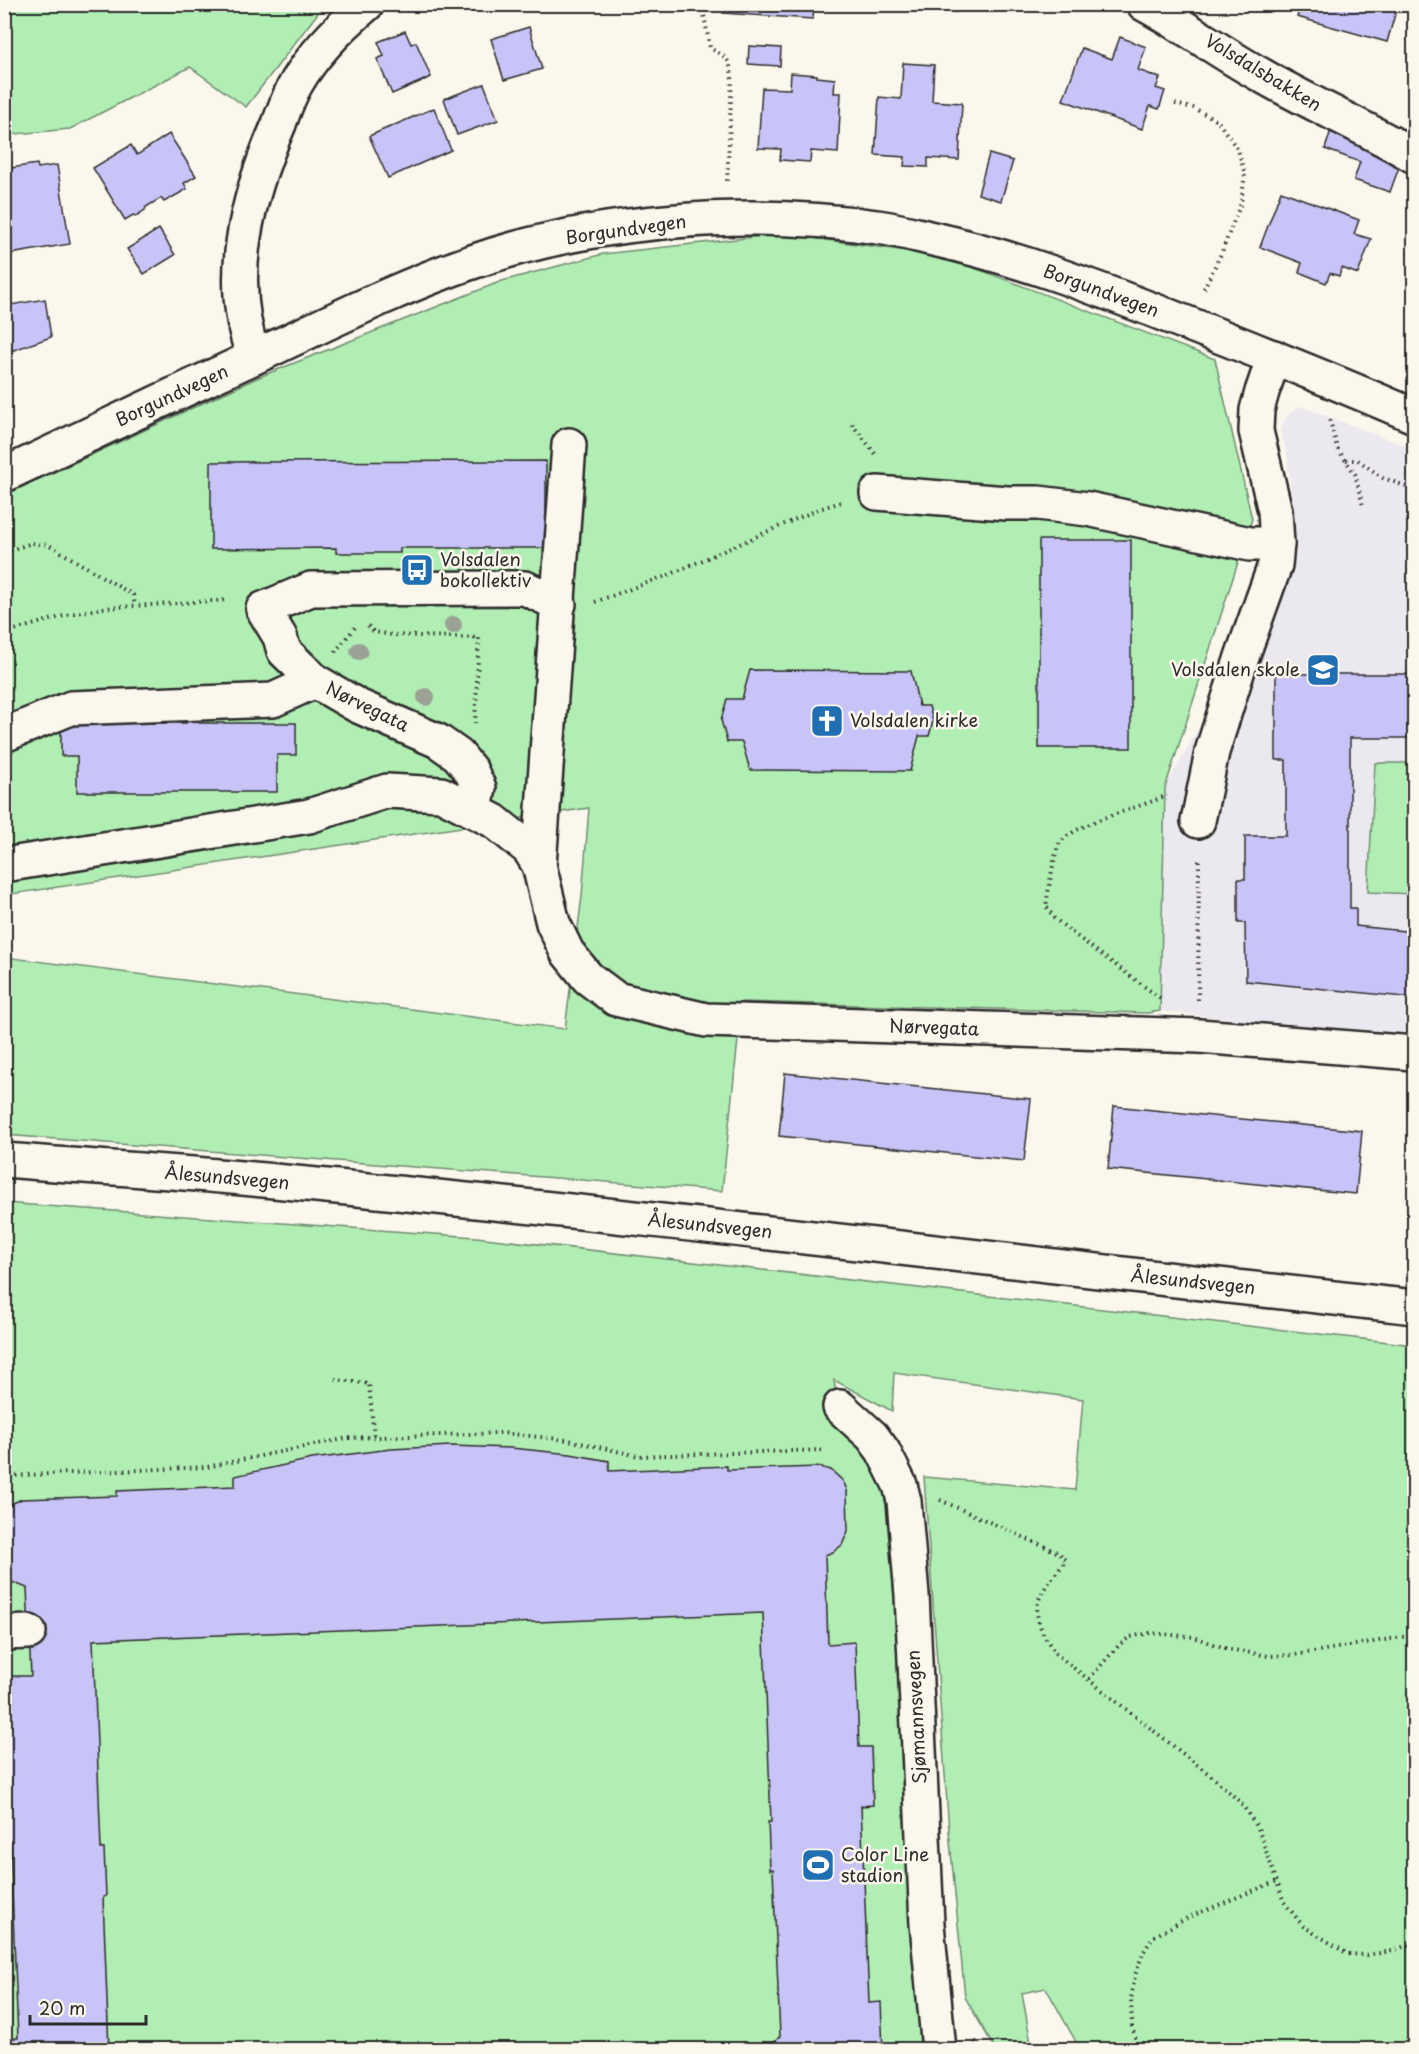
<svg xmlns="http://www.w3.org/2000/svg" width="1419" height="2054" font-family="'Playpen Sans',sans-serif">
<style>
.built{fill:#ece8ef}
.green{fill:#b1eeb4;stroke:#6e8c70;stroke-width:1.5}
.building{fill:#c9c4f7;stroke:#2b2b2b;stroke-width:1.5}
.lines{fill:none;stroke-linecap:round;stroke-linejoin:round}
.minor-casing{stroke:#2b2b2b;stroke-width:38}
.major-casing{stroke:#2b2b2b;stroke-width:38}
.highway-casing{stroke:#2b2b2b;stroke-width:38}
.path{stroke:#2b2b2b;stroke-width:4;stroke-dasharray:1.5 4.5;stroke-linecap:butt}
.minor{stroke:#fbf7ec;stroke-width:33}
.major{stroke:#fbf7ec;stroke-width:33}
.highway{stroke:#fbf7ec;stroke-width:33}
.tree{fill:#9ba295}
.labels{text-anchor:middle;stroke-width:5;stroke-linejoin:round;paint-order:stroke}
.street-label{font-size:18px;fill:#2b2b2b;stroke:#fbf7ec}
.poi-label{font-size:18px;fill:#2b2b2b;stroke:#fbf7ec;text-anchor:start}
</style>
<rect width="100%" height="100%" fill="#fbf7ec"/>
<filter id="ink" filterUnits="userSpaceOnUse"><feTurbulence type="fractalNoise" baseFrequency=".0167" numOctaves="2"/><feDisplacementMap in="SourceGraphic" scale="12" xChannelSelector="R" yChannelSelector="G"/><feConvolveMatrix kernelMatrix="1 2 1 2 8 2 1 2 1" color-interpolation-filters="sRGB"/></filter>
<g filter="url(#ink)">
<polygon class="built" points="1300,406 1414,449 1414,1040 1160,1011 1165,788 1297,551 1287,453 1280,431 1287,416"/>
<g class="green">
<polygon points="5,4 324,4 324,5 246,107 190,67 70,129 5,135"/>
<polygon points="783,234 943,256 1215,359 1252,519 1165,788 1160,1011 1147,1013 742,1002 722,1191 5,1135 5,957 565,1029 582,896 589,808 5,895 5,495 259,377 502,281 603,254"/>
<polygon points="1375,763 1414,763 1414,894 1368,892"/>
<polygon points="4,1203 476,1237 1414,1345 1414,2049 1080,2049 1046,1988 1022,1993 1032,2049 995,2049 965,1997 949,1831 924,1477 1075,1490 1083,1399 894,1373 892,1411 834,1380 841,1432 873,1461 889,1496 895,1558 910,1917 927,2028 919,2049 5,2049"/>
</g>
<g class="building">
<polygon points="724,4 814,4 813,19 723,13"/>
<polygon points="876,4 958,4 957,12"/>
<polygon points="1301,4 1398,4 1387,42 1297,17"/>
<polygon points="529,27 542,69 504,80 491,39"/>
<polygon points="405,31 411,44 416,42 431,77 392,94 377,59 384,56 378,42"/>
<polygon points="1120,37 1146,47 1138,70 1160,78 1156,88 1165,91 1159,109 1150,106 1142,129 1063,100 1082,48 1112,59"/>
<polygon points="749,46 781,48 780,66 748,64"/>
<polygon points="903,63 934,65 932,101 962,103 959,160 928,158 928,167 904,166 905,157 875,155 879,97 901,99"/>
<polygon points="791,73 817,75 817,77 835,79 834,93 841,93 838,153 811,151 810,162 780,160 781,149 758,148 762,88 790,89"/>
<polygon points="484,84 498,120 457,135 444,99"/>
<polygon points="434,108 451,150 388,178 369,136"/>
<polygon points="1331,130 1403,156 1390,192 1354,180 1360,162 1325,149"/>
<polygon points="169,134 196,176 184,183 187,189 181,192 182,192 164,202 161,198 146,207 145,210 136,216 133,215 125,220 93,168 131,145 137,155"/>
<polygon points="989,154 1013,161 1001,201 978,194"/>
<polygon points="37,164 38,168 57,165 70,244 4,255 4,169"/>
<polygon points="1281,191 1359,220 1354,234 1371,239 1358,274 1342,268 1339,276 1330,273 1326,283 1299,272 1302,263 1260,247"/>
<polygon points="159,229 175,255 144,274 127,249"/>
<polygon points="45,299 51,337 11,351 4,306"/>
<polygon points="546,461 546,548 400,548 400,553 336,553 336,548 211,549 211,462"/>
<rect x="1039" y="540" width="92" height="208"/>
<polygon points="1276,669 1291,669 1291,674 1414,674 1414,738 1350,738 1350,908 1356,908 1356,926 1414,932 1414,998 1246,981 1245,923 1238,923 1238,879 1245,879 1245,836 1286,836 1286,760 1276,760"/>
<polygon points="750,670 911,671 919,706 929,706 933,721 929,736 919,736 910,771 750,770 742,742 727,742 721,720 727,699 742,699"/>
<polygon points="186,711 199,711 199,723 296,723 296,755 277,755 277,792 77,792 77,756 61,756 61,723 186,723"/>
<polygon points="4,747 9,747 11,800 4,800"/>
<polygon points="785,1073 1031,1099 1024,1161 779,1136"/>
<polygon points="1114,1106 1362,1131 1356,1194 1108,1169"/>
<polygon points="451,1446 511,1448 570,1454 609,1461 609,1471 727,1466 727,1470 819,1467 831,1470 843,1481 847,1490 848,1531 842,1545 833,1552 825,1555 828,1644 855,1642 859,1747 871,1747 873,1805 861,1806 869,2003 881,2002 883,2050 768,2050 780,2036 773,1869 770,1870 768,1822 771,1822 763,1613 93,1640 101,1849 104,1849 106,1896 103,1897 109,2050 7,2050 7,2038 18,2038 10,1840 4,1840 4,1782 8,1782 4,1676 31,1676 27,1588 12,1582 4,1573 4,1512 13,1503 22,1499 117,1496 117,1491 235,1486 235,1476 312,1459 391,1449"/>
</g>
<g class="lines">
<defs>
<g id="minor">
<path d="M1144 4C1185 26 1221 53 1261 75 1311 104 1365 127 1414 156"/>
<path d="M254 357C225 280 247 197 279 124 284 110 289 95 297 82 314 53 341 26 367 4"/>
<polyline points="877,493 1007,503 1038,503 1088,509 1250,544 1277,544"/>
<polyline points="4,735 71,708 273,700 315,681"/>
<polyline points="475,810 479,788 471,771 458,755 438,741 358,706 315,681 284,651 280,637 263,609 311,589 525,588 559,604"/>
<polyline points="1198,821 1212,752 1242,657 1275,565 1277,544 1275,511 1256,431 1257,410 1262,392 1274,357"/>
<polyline points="4,865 309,816 387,791 441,794 494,821 529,849 539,865 553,923 567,952 588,978 616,999 706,1020 1199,1036 1414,1053"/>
<polyline points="539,865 569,445"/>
<polyline points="840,1407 872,1436 883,1451 900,1485 904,1501 912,1595 927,1924 939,2050"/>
<polyline points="4,1633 29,1632"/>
</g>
<path id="major" d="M4 475C95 432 185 389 276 347 340 317 403 286 469 263 594 219 746 208 877 227 894 229 912 234 929 238 1012 256 1091 286 1171 317 1253 349 1334 381 1414 416"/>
<path id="highway" d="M4 1160C87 1167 170 1171 253 1179 641 1215 1027 1264 1414 1307"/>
</defs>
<use href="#minor" class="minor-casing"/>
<use href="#major" class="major-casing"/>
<use href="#highway" class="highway-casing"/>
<g class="path">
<path d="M702 4 710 48C727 58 730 58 732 78L727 182"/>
<polyline points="1175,104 1193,108 1217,120 1238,150 1245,174 1241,203 1221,254 1202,292"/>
<polyline points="1330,420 1337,448 1355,474 1363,506"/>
<polyline points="852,424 877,456"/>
<polyline points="1346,460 1358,460 1383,478 1414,489"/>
<polyline points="4,552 32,543 49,545 133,595 135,606"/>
<polyline points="595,602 671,574 819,509 844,501"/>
<polyline points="368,626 374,632 393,635 479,638 475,723"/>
<polyline points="4,633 71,614 103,608 227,600"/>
<polyline points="335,652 357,625"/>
<path d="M1160 998 1075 935 1054 918 1046 906C1048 894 1054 851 1060 843 1076 822 1141 808 1167 795"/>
<polyline points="1198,1000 1199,858"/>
<polyline points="335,1379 369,1384 374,1437"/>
<polyline points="4,1476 207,1467 348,1438 502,1433 568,1440 638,1456 823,1450"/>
<path d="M940 1500 1059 1553 1066 1560C1059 1571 1047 1583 1041 1595 1030 1616 1045 1638 1056 1654L1214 1778 1241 1803 1258 1828 1284 1902 1303 1926 1348 1954 1367 1955 1392 1951 1414 1943"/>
<polyline points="1089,1679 1120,1644 1130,1637 1150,1633 1194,1637 1228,1649 1269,1656 1295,1655 1414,1635"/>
<polyline points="975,2041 982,2050"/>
<polyline points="1139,2050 1132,2027 1131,1999 1135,1975 1143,1953 1153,1937 1189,1917 1277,1881"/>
</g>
<use href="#minor" class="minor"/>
<use href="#major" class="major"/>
<use href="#highway" class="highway"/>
</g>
<g class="tree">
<circle cx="453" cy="625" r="9"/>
<circle cx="359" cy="651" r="9"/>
<circle cx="426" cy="697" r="9"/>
</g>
</g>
<defs>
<symbol id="bus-square" viewBox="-11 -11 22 22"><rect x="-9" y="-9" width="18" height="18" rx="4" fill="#1f6fb2" stroke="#fbf7ec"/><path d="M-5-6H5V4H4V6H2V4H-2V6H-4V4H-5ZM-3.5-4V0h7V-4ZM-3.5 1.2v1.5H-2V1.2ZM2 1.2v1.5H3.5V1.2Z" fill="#fff"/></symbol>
<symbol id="school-square" viewBox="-11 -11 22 22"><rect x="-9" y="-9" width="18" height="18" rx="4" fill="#1f6fb2" stroke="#fbf7ec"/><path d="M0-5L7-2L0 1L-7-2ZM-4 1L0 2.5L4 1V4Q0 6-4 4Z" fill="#fff"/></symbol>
<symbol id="church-square" viewBox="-11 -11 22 22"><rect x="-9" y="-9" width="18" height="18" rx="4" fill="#1f6fb2" stroke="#fbf7ec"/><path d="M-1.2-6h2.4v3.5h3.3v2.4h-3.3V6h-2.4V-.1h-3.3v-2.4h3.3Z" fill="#fff"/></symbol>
<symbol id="stadium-square" viewBox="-11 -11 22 22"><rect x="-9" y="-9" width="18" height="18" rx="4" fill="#1f6fb2" stroke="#fbf7ec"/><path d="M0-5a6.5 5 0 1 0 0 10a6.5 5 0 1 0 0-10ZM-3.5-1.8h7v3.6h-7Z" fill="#fff"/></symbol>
</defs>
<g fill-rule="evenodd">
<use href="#bus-square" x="398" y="551" width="38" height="38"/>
<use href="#school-square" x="1304" y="651" width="38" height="38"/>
<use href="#church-square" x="808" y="702" width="38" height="38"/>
<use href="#stadium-square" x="799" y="1846" width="38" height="38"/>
</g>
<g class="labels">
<g class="street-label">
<text transform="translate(1263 73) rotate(31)" y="6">Volsdalsbakken</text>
<text transform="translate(626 230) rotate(-8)" y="6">Borgundvegen</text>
<text transform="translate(1101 291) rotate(20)" y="6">Borgundvegen</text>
<text transform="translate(172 396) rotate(-25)" y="6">Borgundvegen</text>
<text transform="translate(367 707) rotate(26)" y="6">Nørvegata</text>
<text transform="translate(934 1028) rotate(2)" y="6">Nørvegata</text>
<text transform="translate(227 1178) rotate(5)" y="6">Ålesundsvegen</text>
<text transform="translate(710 1226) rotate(6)" y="6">Ålesundsvegen</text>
<text transform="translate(1193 1282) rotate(6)" y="6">Ålesundsvegen</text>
<text transform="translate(917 1717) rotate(-93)" y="6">Sjømannsvegen</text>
</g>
<g class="poi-label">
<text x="440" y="566">Volsdalen<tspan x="440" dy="21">bokollektiv</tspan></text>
<text x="1300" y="676" text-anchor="end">Volsdalen skole</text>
<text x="850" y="727">Volsdalen kirke</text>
<text x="841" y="1861">Color Line<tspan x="841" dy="21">stadion</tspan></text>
</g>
</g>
<rect width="1419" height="2054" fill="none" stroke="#fbf7ec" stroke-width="24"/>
<rect x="12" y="12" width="1395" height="2030" fill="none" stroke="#2b2b2b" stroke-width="2" filter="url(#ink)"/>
<path d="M30 2015v9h116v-9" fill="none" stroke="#2b2b2b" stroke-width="3"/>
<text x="39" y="2015" font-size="18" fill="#2b2b2b" stroke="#fbf7ec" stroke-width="4.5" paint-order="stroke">20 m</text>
</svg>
